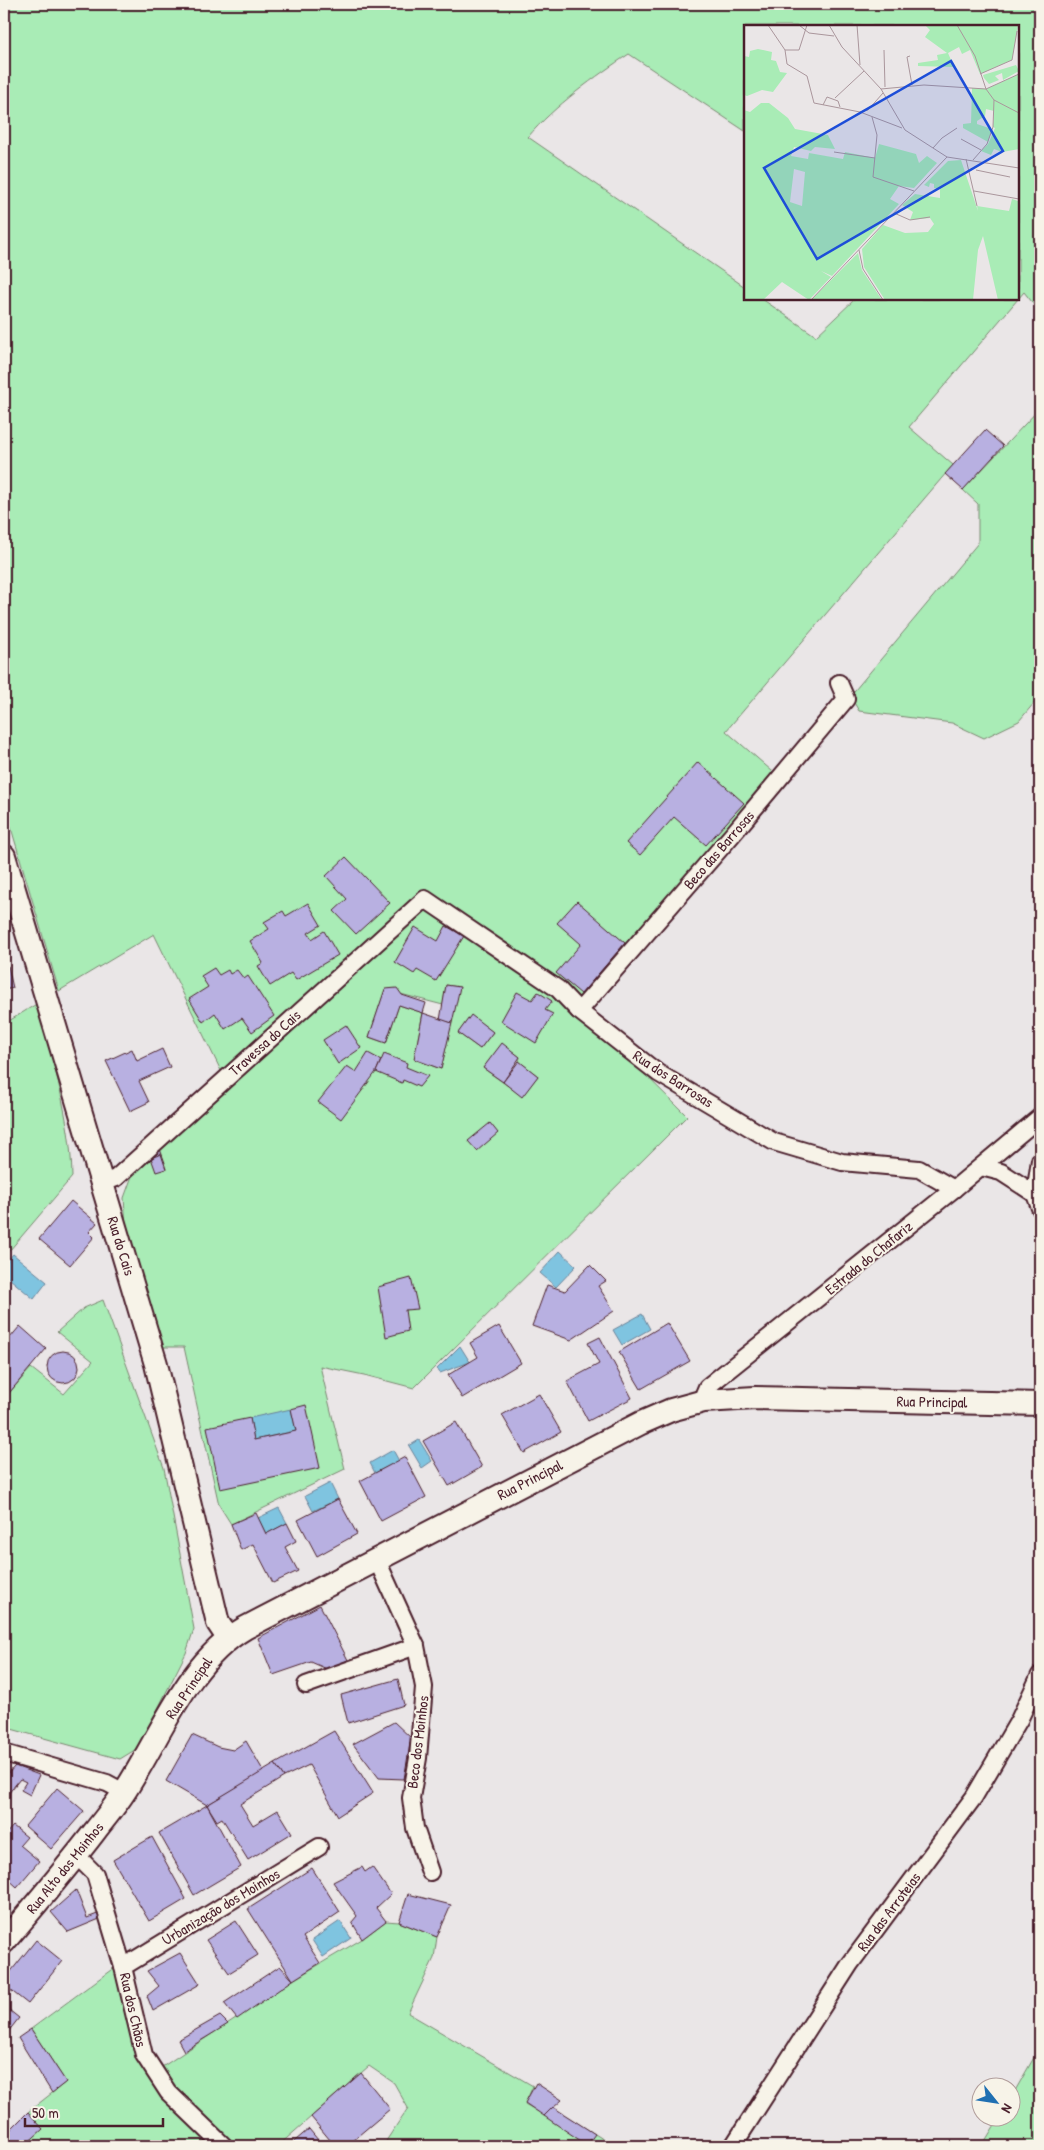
<svg xmlns="http://www.w3.org/2000/svg" width="1044" height="2150" font-family="'Patrick Hand',sans-serif">
<style>
.green{fill:#a9ecb6;stroke:#7a8670;fill-rule:evenodd}
.water{fill:#7fc4e0;stroke:#6a8298}
.building{fill:#b8b0e1;stroke:#4a1f2b}
.lines{fill:none;stroke-linecap:round;stroke-linejoin:round}
.street-casing{stroke:#4a1f2b;stroke-width:20}
.secondary-casing{stroke:#4a1f2b;stroke-width:26}
.street{stroke:#f7f3e8;stroke-width:16}
.secondary{stroke:#f7f3e8;stroke-width:22}
.labels{text-anchor:middle;stroke-width:4;stroke-linejoin:round;paint-order:stroke}
.street-label{font-size:15px;fill:#4a1f2b;stroke:#f7f3e8}
.inset-road{fill:none;stroke:#aa969c;stroke-width:1}
.view{fill:#1d4ed8;fill-opacity:0.15;stroke:#1d4ed8;stroke-width:2.5}
.inset-edge{fill:none;stroke:#4a1f2b;stroke-width:2.5}
</style>
<rect width="100%" height="100%" fill="#eae6e7"/>
<filter id="ink" filterUnits="userSpaceOnUse"><feTurbulence type="fractalNoise" baseFrequency=".02" numOctaves="2"/><feDisplacementMap in="SourceGraphic" scale="10" xChannelSelector="R" yChannelSelector="G"/><feConvolveMatrix kernelMatrix="1 2 1 2 8 2 1 2 1" color-interpolation-filters="sRGB"/></filter>
<g filter="url(#ink)">
<g class="green">
<path d="M4 4H1040V312L1024 292 909 427 953 465 726 731 780 778 580 1010 687 1116 414 1388 364 1375 320 1366 345 1469 231 1524 219 1505 184 1347H163L126 1226 124 1198 132 1176 225 1079 154 934 59 991 4 804ZM745 26H1018V299H855L816 336 762 299H745V287L528 137C553 107 597 75 629 54L745 131ZM446 985 459 987 441 1069 414 1059 423 1013 399 1005 386 1043 369 1037 385 990 443 1005ZM471 1016 493 1032 480 1049 458 1033ZM502 1044 520 1057 519 1061 538 1076 522 1096 483 1068Z"/>
<polygon points="1040,408 1040,696 1019,721 984,738 952,723 859,711 850,696 978,543 978,504 963,490"/>
<path d="M38 1003C52 1060 71 1118 72 1177L4 1257V1024Z"/>
<polygon points="103,1300 164,1468 194,1629 186,1653 138,1748 120,1759 4,1727 4,1399 31,1368 64,1394 93,1361 57,1332 84,1308"/>
<polygon points="386,1921 399,1922 437,1937 434,1958 408,2013 533,2086 525,2104 544,2115 552,2107 614,2146 389,2146 386,2141 408,2108 394,2083 369,2066 278,2146 231,2146 178,2091 162,2067 293,1980 362,1939"/>
<polygon points="115,1967 135,2053 214,2146 24,2146 42,2129 28,2112 66,2082 31,2029"/>
<polygon points="1040,2047 1040,2146 982,2146 999,2118 1012,2118 1012,2096"/>
</g>
<g class="water">
<polygon points="560,1251 576,1266 556,1287 540,1273"/>
<polygon points="13,1254 47,1282 34,1299 4,1274 4,1265"/>
<polygon points="642,1314 650,1329 622,1345 613,1330"/>
<polygon points="460,1346 470,1362 440,1373 437,1369"/>
<polygon points="291,1409 296,1431 254,1440 250,1418"/>
<polygon points="419,1440 432,1461 422,1468 409,1446"/>
<polygon points="393,1450 399,1461 375,1473 370,1463"/>
<polygon points="330,1483 338,1499 313,1511 305,1496"/>
<polygon points="279,1508 287,1523 266,1534 258,1518"/>
<polygon points="340,1921 351,1938 323,1957 312,1940"/>
</g>
<g class="building">
<polygon points="985,430 1003,446 963,490 945,474"/>
<polygon points="698,762 744,803 706,845 674,817 640,855 626,843"/>
<polygon points="346,857 390,903 356,934 334,911 347,899 326,876"/>
<polygon points="577,901 625,943 581,994 556,973 581,944 557,923"/>
<polygon points="308,903 321,925 308,933 312,939 324,931 338,955 296,980 291,973 270,986 258,966 263,963 250,941 269,929 264,922 283,911 286,916"/>
<polygon points="446,926 464,936 436,981 417,970 414,974 395,962 415,927 438,941"/>
<polygon points="8,966 13,988 4,990 4,967"/>
<polygon points="214,968 219,975 228,970 230,974 237,970 244,979 248,976 274,1016 252,1032 242,1018 225,1029 215,1013 203,1022 189,999 208,987 201,976"/>
<polygon points="446,985 460,987 452,1023 440,1020"/>
<polygon points="397,988 402,995 426,1003 423,1013 399,1005 386,1043 369,1037 385,989"/>
<polygon points="517,992 532,1000 538,992 552,1001 545,1010 553,1014 536,1043 501,1021"/>
<polygon points="423,1013 452,1023 441,1069 414,1059"/>
<polygon points="471,1015 493,1032 480,1049 458,1033"/>
<polygon points="346,1025 361,1048 338,1064 323,1040"/>
<polygon points="502,1043 520,1057 503,1082 483,1068"/>
<polygon points="132,1049 137,1061 162,1049 170,1067 139,1081 149,1102 130,1111 106,1061"/>
<polygon points="368,1053 381,1060 376,1072 341,1119 318,1102 347,1066 356,1072"/>
<polygon points="384,1054 407,1063 406,1067 428,1076 419,1087 403,1080 402,1083 376,1072"/>
<polygon points="519,1061 538,1076 522,1097 503,1082"/>
<polygon points="490,1123 498,1133 477,1151 468,1141"/>
<polygon points="160,1149 165,1163 156,1166 151,1151"/>
<polygon points="161,1154 166,1169 156,1172 151,1158"/>
<polygon points="71,1201 97,1223 89,1232 94,1237 70,1265 39,1239"/>
<polygon points="590,1265 606,1281 598,1286 614,1311 571,1340 532,1326 547,1285 565,1291"/>
<polygon points="411,1278 418,1309 405,1310 408,1331 386,1337 378,1287"/>
<polygon points="667,1323 690,1361 641,1389 619,1352"/>
<polygon points="20,1326 46,1349 4,1399 4,1345"/>
<polygon points="499,1326 521,1363 462,1398 448,1375 478,1357 470,1343"/>
<polygon points="600,1337 632,1398 588,1421 567,1381 599,1364 588,1343"/>
<circle cx="63" cy="1367" r="16"/>
<polygon points="539,1394 561,1432 524,1453 502,1415"/>
<polygon points="306,1405 320,1468 220,1489 207,1427 250,1418 254,1440 296,1431 291,1409"/>
<polygon points="456,1422 482,1467 449,1486 423,1441"/>
<polygon points="405,1457 426,1497 381,1521 360,1481"/>
<polygon points="338,1499 357,1534 317,1556 298,1520"/>
<polygon points="256,1513 266,1534 287,1523 296,1541 285,1547 298,1571 273,1583 253,1544 241,1550 231,1524"/>
<polygon points="320,1605 348,1660 327,1669 311,1662 273,1675 258,1638"/>
<polygon points="398,1679 404,1705 348,1723 341,1695"/>
<polygon points="394,1722 411,1738 404,1779 379,1778 353,1744"/>
<polygon points="334,1731 373,1793 338,1816 309,1765 284,1777 275,1764"/>
<polygon points="192,1735 218,1747 233,1750 246,1741 264,1772 207,1805 166,1781"/>
<polygon points="275,1764 284,1777 240,1804 253,1825 278,1810 292,1833 248,1860 222,1818 217,1821 207,1805"/>
<polygon points="15,1766 39,1775 30,1795 21,1790 26,1782 20,1779 4,1799 4,1778"/>
<polygon points="57,1788 84,1811 51,1849 25,1826"/>
<polygon points="207,1805 241,1867 194,1895 159,1833"/>
<polygon points="13,1826 27,1837 20,1845 39,1861 17,1887 4,1875 4,1836"/>
<polygon points="152,1837 186,1899 149,1921 113,1860"/>
<polygon points="362,1867 365,1872 372,1867 391,1894 376,1908 386,1921 362,1939 352,1922 357,1916 333,1882"/>
<polygon points="312,1868 340,1912 303,1937 320,1963 293,1980 248,1909"/>
<polygon points="76,1890 87,1918 100,1913 102,1918 68,1932 51,1912"/>
<polygon points="408,1894 451,1905 437,1937 399,1922"/>
<polygon points="236,1921 258,1955 229,1973 206,1940"/>
<polygon points="36,1940 62,1961 28,2004 4,1985 4,1980"/>
<polygon points="180,1953 200,1984 153,2011 147,1996 159,1986 147,1971"/>
<polygon points="280,1966 293,1980 237,2019 224,2003"/>
<polygon points="4,2006 19,2018 4,2037"/>
<polygon points="220,2016 228,2024 184,2051 178,2040"/>
<polygon points="31,2029 66,2082 52,2093 18,2038"/>
<polygon points="361,2073 390,2109 346,2146 335,2146 311,2117"/>
<polygon points="536,2083 562,2100 544,2116 525,2103"/>
<polygon points="553,2107 595,2134 587,2145 544,2116"/>
<polygon points="28,2112 43,2129 24,2146 6,2146 4,2144 4,2136"/>
<polygon points="309,2129 323,2146 289,2146"/>
</g>
<g class="lines">
<defs>
<g id="street">
<polyline points="579,1011 732,835 846,699 839,683"/>
<polyline points="1040,1160 1035,1194 1040,1208"/>
<polyline points="981,1167 1001,1172 1035,1194"/>
<polyline points="103,1183 116,1178 425,899 558,989 579,1011 658,1073 774,1142 842,1162 919,1169 954,1189"/>
<polyline points="704,1401 704,1394 707,1387 954,1189 1040,1117"/>
<polyline points="376,1558 416,1646 424,1687 418,1758 411,1798 415,1828 430,1872"/>
<polyline points="306,1685 416,1646"/>
<polyline points="4,1753 107,1783 124,1792"/>
<polyline points="76,1855 95,1874 123,1967 144,2055 168,2092 224,2146"/>
<polyline points="123,1967 319,1847"/>
<polyline points="733,2146 850,1964 974,1797 1019,1720 1040,1675"/>
</g>
<g id="secondary">
<polyline points="4,856 156,1364 218,1623 228,1638"/>
<path d="M4 1942C35 1905 66 1869 95 1831 105 1818 116 1805 125 1791 161 1736 187 1662 245 1628L641 1423 671 1410 704 1401 755 1398 1040 1404"/>
</g>
</defs>
<use href="#street" class="street-casing"/>
<use href="#secondary" class="secondary-casing"/>
<use href="#street" class="street"/>
<use href="#secondary" class="secondary"/>
</g>
</g>
<g class="labels">
<g class="street-label">
<text transform="translate(719 850) rotate(-49)" y="5">Beco das Barrosas</text>
<text transform="translate(265 1043) rotate(-42)" y="5">Travessa do Cais</text>
<text transform="translate(673 1079) rotate(33)" y="5">Rua dos Barrosas</text>
<text transform="translate(121 1246) rotate(73)" y="5">Rua do Cais</text>
<text transform="translate(869 1258) rotate(-39)" y="5">Estrada do Chafariz</text>
<text transform="translate(932 1402) rotate(1)" y="5">Rua Principal</text>
<text transform="translate(530 1480) rotate(-27)" y="5">Rua Principal</text>
<text transform="translate(189 1688) rotate(-56)" y="5">Rua Principal</text>
<text transform="translate(418 1742) rotate(-83)" y="5">Beco dos Moinhos</text>
<text transform="translate(65 1868) rotate(-51)" y="5">Rua Alto dos Moinhos</text>
<text transform="translate(221 1907) rotate(-31)" y="5">Urbanização dos Moinhos</text>
<text transform="translate(889 1912) rotate(-53)" y="5">Rua das Arroteias</text>
<text transform="translate(133 2010) rotate(77)" y="5">Rua dos Chãos</text>
</g>
</g>
<g transform="translate(744 25)">
<rect width="275" height="275" fill="#eae6e7"/>
<path d="M181 0H274L268 35 236 49 226 25 218 29 215 22 204 28 210 42 174 41V38L194 35 193 30 203 28 181 12 186 5ZM14 24 28 27 27 35 32 36 36 47 43 48 29 67 18 65 3 71 0 70V31L5 32 6 26ZM272 40 275 46 259 55 258 48 251 51 255 55 245 59 240 53 239 50ZM275 49V124L258 127 250 124 247 130 237 126 244 119 251 103 249 102 250 86 242 84 241 91 233 96V99L248 104 244 117 219 103V99L227 98 228 63 242 64ZM17 78H25L44 93 51 104 84 110 91 124 71 122 67 126 50 122 47 131 64 134 65 128 99 134 101 127 131 133 135 119 172 129 175 138 183 131 193 138 170 163 155 161 146 174 155 179 88 251 77 246 87 252 65 275 38 257 19 275H0V85L6 87ZM50 144 61 147 58 181 46 177ZM217 135 234 186 233 181 265 186 268 174 274 176 275 275H254L239 211 234 225 229 275H141L120 242 118 224 139 200 161 208 184 207 190 199 186 193 166 195 169 187 158 180 171 169 196 173V164L190 163V159L186 158 185 162 180 160 204 136ZM114 228 118 245 138 275H67Z" fill="#a9ecb6" fill-rule="evenodd"/>
<path class="inset-road" d="M24 0 41 25 43 39 63 51 70 78 116 87 158 103M55 0 65 8 90 11M85 0 98 22 137 64 161 105 203 132 275 143M113 0 116 40M213 0 231 31 242 64M41 25H55L63 0M140 25 141 62M166 31 163 32 168 60M236 49 268 35 273 6M137 64 180 60 242 64 275 49M91 73 120 46M250 75 275 88M79 80 83 72 94 76 96 82M116 87 124 85 139 68M128 92 133 110 129 152 170 166M217 114 237 125M189 123 198 113 213 103M90 127 131 133M222 134 233 181M229 135 243 119 249 102 250 75 242 64M232 145 266 152M230 166 275 174M150 188 166 195 186 192M115 225 119 244 139 275M67 275 203 132"/>
<path class="view" d="M207 36 259 126 73 234 20 143Z"/>
<rect width="275" height="275" class="inset-edge"/>
</g>
<rect width="1044" height="2150" fill="none" stroke="#f7f3e8" stroke-width="20"/>
<rect x="10" y="10" width="1024" height="2130" fill="none" stroke="#4a1f2b" stroke-width="2" filter="url(#ink)"/>
<g transform="translate(996 2102) rotate(120)"><circle r="24" fill="#f7f3e8" stroke="#b29e9c"/>
<path d="M0-4L9 19L0 12L-9 19Z" fill="#1f6fb2"/>
<text y="-8" font-size="14" font-weight="bold" text-anchor="middle" fill="#4a1f2b">N</text>
</g>
<path d="M25 2118v8h138v-8" fill="none" stroke="#4a1f2b" stroke-width="2.5"/>
<text x="32" y="2118" font-size="15" fill="#4a1f2b" stroke="#f7f3e8" stroke-width="4" paint-order="stroke">50 m</text>
</svg>
